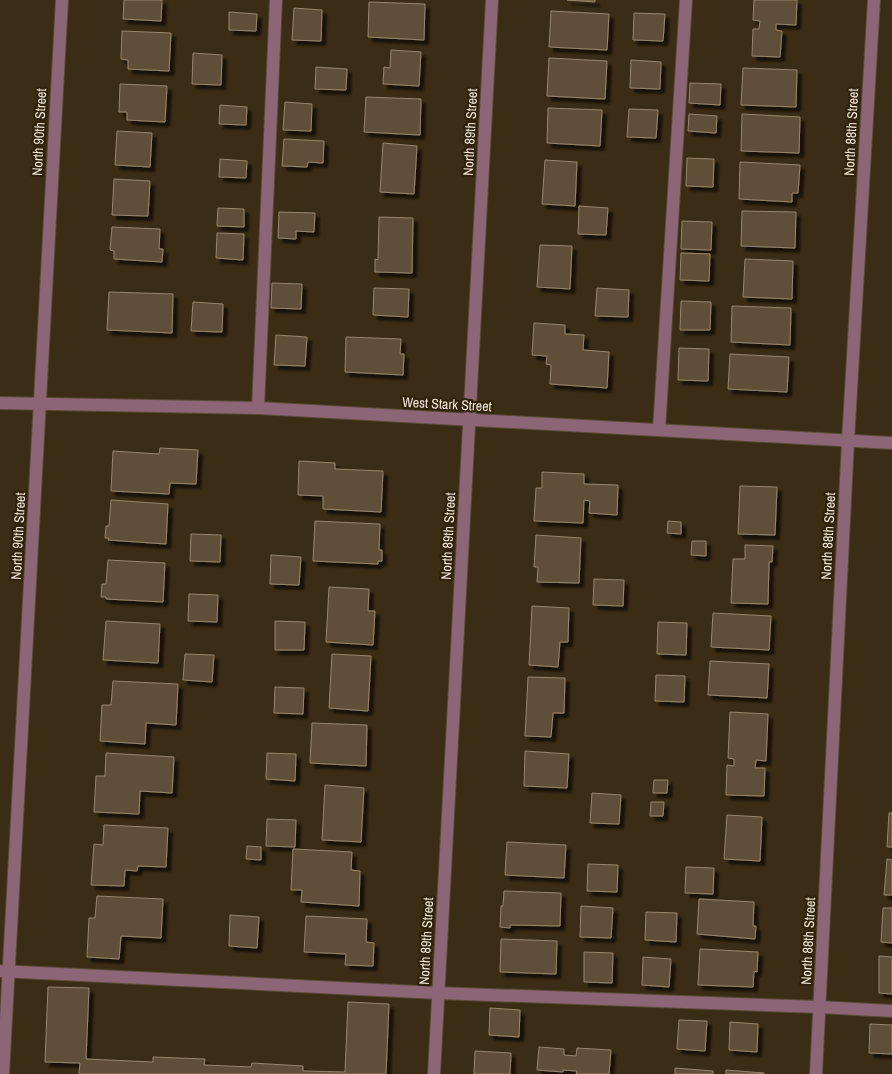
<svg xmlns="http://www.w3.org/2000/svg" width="892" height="1074" font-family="'Archivo Narrow',sans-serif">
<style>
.building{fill:#605038;stroke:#96856b;filter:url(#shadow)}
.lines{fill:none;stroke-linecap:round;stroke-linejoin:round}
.minor-casing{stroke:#584a34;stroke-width:14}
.minor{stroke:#8c6576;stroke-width:12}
.labels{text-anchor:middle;stroke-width:4.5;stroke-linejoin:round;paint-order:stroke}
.street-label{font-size:14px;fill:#f1e7d9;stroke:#30220b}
</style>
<defs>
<filter id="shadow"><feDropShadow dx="4.5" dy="4.5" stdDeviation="1" flood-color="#0009"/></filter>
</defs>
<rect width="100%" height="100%" fill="#3b2c15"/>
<g class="building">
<polygon points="124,0 162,0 161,21 123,19"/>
<polygon points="567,0 595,0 595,2"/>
<polygon points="754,0 797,0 796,25 776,24 776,30 782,31 780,57 752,56 753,29 759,29 760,21 753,20"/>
<polygon points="369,2 425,4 424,40 368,37"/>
<polygon points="294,8 322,10 321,41 292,40"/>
<polygon points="551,11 609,14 607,50 549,47"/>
<polygon points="229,12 257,14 256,31 229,30"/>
<polygon points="634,13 665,14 663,41 633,40"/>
<polygon points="122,31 171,33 169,71 128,69 128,60 121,59"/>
<polygon points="391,50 421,52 419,86 383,84 384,67 390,68"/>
<polygon points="193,53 222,55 221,85 192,84"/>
<polygon points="549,58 607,61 605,99 547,96"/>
<polygon points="631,60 661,62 660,89 630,88"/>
<polygon points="316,67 347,69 346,90 315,89"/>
<polygon points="743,68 797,70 796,107 741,105"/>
<polygon points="690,83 721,84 720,105 689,103"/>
<polygon points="120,84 167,86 165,122 127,120 127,112 119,112"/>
<polygon points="366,97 421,99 420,135 364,132"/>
<polygon points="285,102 312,104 311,131 283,130"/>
<polygon points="220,105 247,107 246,125 219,124"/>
<polygon points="548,108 602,110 600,146 547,143"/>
<polygon points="629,109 658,110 656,138 627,137"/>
<polygon points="689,114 717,116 716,133 688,131"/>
<polygon points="742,114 800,117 799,153 741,151"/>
<polygon points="117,131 152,133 150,167 115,165"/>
<polygon points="284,139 324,141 323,163 308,162 307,167 282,166"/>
<polygon points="383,143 417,146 414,194 380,192"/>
<polygon points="687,158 714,159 713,187 686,186"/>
<polygon points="220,159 247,161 246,178 219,177"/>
<polygon points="545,160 577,162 575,206 542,204"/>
<polygon points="740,162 800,165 798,193 792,193 792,202 739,199"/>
<polygon points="114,179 150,181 148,216 112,215"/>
<polygon points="579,206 608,208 606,235 578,234"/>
<polygon points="218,208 244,209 244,227 217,226"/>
<polygon points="742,211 796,212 795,248 741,246"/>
<polygon points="279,212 315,213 314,232 296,231 296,239 278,238"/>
<polygon points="379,217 413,218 412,273 375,272 375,259 378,260"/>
<polygon points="682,221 712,222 711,250 681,249"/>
<polygon points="112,227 160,229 159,249 163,249 162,262 114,259 114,251 110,250"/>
<polygon points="217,233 244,234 243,260 216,258"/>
<polygon points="540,245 572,246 570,289 537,287"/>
<polygon points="681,253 710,254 709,281 680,280"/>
<polygon points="745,259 793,261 792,299 743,297"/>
<polygon points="272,283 302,284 301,309 271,308"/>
<polygon points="374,288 409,289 408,317 373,315"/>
<polygon points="597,288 629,290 628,317 595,316"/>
<polygon points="109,292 173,294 172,333 107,330"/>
<polygon points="681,301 711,302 710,330 680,330"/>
<polygon points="193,302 223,304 222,332 191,331"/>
<polygon points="732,306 791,308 790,345 731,342"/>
<polygon points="534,323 565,325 565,334 584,335 583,350 609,352 607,388 550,384 551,365 546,364 547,356 532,355"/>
<polygon points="276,335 307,337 305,366 274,365"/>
<polygon points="346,337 401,339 400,354 404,354 403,375 345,372"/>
<polygon points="679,348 709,349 708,381 678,380"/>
<polygon points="730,354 789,357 787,392 728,389"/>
<polygon points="160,448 198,450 196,484 170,483 169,494 111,491 113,451 159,454"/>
<polygon points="299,461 335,463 335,469 383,471 381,512 323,509 323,496 298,495"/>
<polygon points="542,472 584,474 584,484 618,485 617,515 589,513 590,501 584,500 583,523 534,521 536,488 542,488"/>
<polygon points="740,486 777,487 775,535 738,534"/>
<polygon points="111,500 168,504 166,544 108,540 109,538 105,538 106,526 109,526"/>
<polygon points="315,521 380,524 379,550 382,550 382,561 378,561 378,564 313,561"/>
<polygon points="668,521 681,522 681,534 667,533"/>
<polygon points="191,534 221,535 220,562 190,561"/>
<polygon points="536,535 581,538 579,583 537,582 538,567 534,567"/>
<polygon points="692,541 706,541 706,556 691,555"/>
<polygon points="745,545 773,546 772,562 769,562 768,604 731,603 733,559 745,559"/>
<polygon points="271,555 301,557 299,585 270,584"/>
<polygon points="108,560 165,563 163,602 106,599 106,597 101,597 102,584 106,584"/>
<polygon points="594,579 624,580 623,606 593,605"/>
<polygon points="329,587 369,589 368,611 375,611 373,645 326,642"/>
<polygon points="189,594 218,595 217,622 188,621"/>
<polygon points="532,606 569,608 568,642 560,642 558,667 529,665"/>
<polygon points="713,613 771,616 769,650 711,647"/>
<polygon points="106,621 160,624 158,663 103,660"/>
<polygon points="275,621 305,622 304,650 275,650"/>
<polygon points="658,622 687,623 686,655 657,654"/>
<polygon points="185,654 214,655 212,682 183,680"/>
<polygon points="332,654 371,656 368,711 329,708"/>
<polygon points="710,661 769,664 767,698 708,695"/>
<polygon points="656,675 685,676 684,702 655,701"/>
<polygon points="528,677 565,678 564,713 553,713 551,737 525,736"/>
<polygon points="113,681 178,684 176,725 146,723 145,744 100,741 102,705 111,705"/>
<polygon points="275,687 304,688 303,714 274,713"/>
<polygon points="730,712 768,714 766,761 756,760 755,768 765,768 764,796 726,795 727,765 734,766 734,759 728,758"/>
<polygon points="312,723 367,725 366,766 310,763"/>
<polygon points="525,751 569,754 567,788 524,786"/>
<polygon points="106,753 174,757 172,793 140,791 139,814 94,812 96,776 105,776"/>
<polygon points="267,753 296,754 295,781 266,779"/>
<polygon points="654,780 668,780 667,793 653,793"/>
<polygon points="325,785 364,788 361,842 322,840"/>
<polygon points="592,793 621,795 619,824 590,823"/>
<polygon points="651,802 664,802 663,816 650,816"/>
<polygon points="889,813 892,813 892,847 887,847"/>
<polygon points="727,815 762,817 760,861 724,859"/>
<polygon points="267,819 296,820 295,847 266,846"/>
<polygon points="104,825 168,828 166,867 138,866 137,871 125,870 124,886 91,885 94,844 103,845"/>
<polygon points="507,842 566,845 564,878 505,875"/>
<polygon points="247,846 261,847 261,860 246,859"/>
<polygon points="293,849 352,852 351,870 360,871 359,906 301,902 302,890 291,890"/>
<polygon points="887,859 892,860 892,895 884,895"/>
<polygon points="588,864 618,865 617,892 587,891"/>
<polygon points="686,867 714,868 713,894 685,893"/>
<polygon points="504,891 561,893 560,926 510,925 510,928 500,927 501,906 503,906"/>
<polygon points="97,896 163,899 161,938 121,936 119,959 87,957 89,918 95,918"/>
<polygon points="699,899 754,902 753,926 756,926 755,939 697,934"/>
<polygon points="581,906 613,908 611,938 580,937"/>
<polygon points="883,908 892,908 892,943 881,942"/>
<polygon points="646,912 677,913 676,942 645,940"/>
<polygon points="230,915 259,917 257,948 229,946"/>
<polygon points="306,916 367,919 366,942 374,943 373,966 345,965 346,954 304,952"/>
<polygon points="501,939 557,941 556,974 500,972"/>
<polygon points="700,949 758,952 757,972 754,971 753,987 698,985"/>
<polygon points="584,952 613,953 612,983 584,982"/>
<polygon points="879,956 892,957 892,994 879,993"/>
<polygon points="643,957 671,959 669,987 642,985"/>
<polygon points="48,987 89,988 86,1059 153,1062 153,1057 205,1059 204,1065 251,1067 252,1063 303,1066 303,1071 345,1072 348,1002 389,1004 386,1074 79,1074 80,1063 45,1062"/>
<polygon points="490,1008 520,1010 519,1037 489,1035"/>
<polygon points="679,1020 707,1021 705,1051 677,1049"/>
<polygon points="730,1022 758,1024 757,1052 729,1050"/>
<polygon points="870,1024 892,1025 892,1054 869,1053"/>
<polygon points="539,1047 564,1049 564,1055 576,1056 577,1048 611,1050 609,1074 576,1074 577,1071 563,1070 563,1072 537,1070"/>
<polygon points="475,1051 511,1053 510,1074 474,1074"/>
<polygon points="675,1068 713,1071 713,1074 675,1074"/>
<polygon points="726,1070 764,1073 764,1074 726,1074"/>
</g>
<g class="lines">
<defs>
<g id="minor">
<polyline points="0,403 258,408 892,443"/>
<polyline points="258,408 276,0"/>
<polyline points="659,430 686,0"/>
<polyline points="0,971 438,993 819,1007 892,1011"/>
<polyline points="3,1074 62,0"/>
<polyline points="434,1074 492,0"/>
<polyline points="816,1074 848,441 874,0"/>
</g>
</defs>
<use href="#minor" class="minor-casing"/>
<use href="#minor" class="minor"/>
</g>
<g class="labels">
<g class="street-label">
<text transform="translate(39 132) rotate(-87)" y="5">North 90th Street</text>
<text transform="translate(470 132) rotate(-87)" y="5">North 89th Street</text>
<text transform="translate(851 132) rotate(-87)" y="5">North 88th Street</text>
<text transform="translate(447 404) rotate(3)" y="5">West Stark Street</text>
<text transform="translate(18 536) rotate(-87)" y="5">North 90th Street</text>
<text transform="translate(448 536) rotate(-87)" y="5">North 89th Street</text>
<text transform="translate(828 536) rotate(-87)" y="5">North 88th Street</text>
<text transform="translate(426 941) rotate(-87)" y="5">North 89th Street</text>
<text transform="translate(808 941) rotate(-87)" y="5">North 88th Street</text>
</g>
</g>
</svg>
